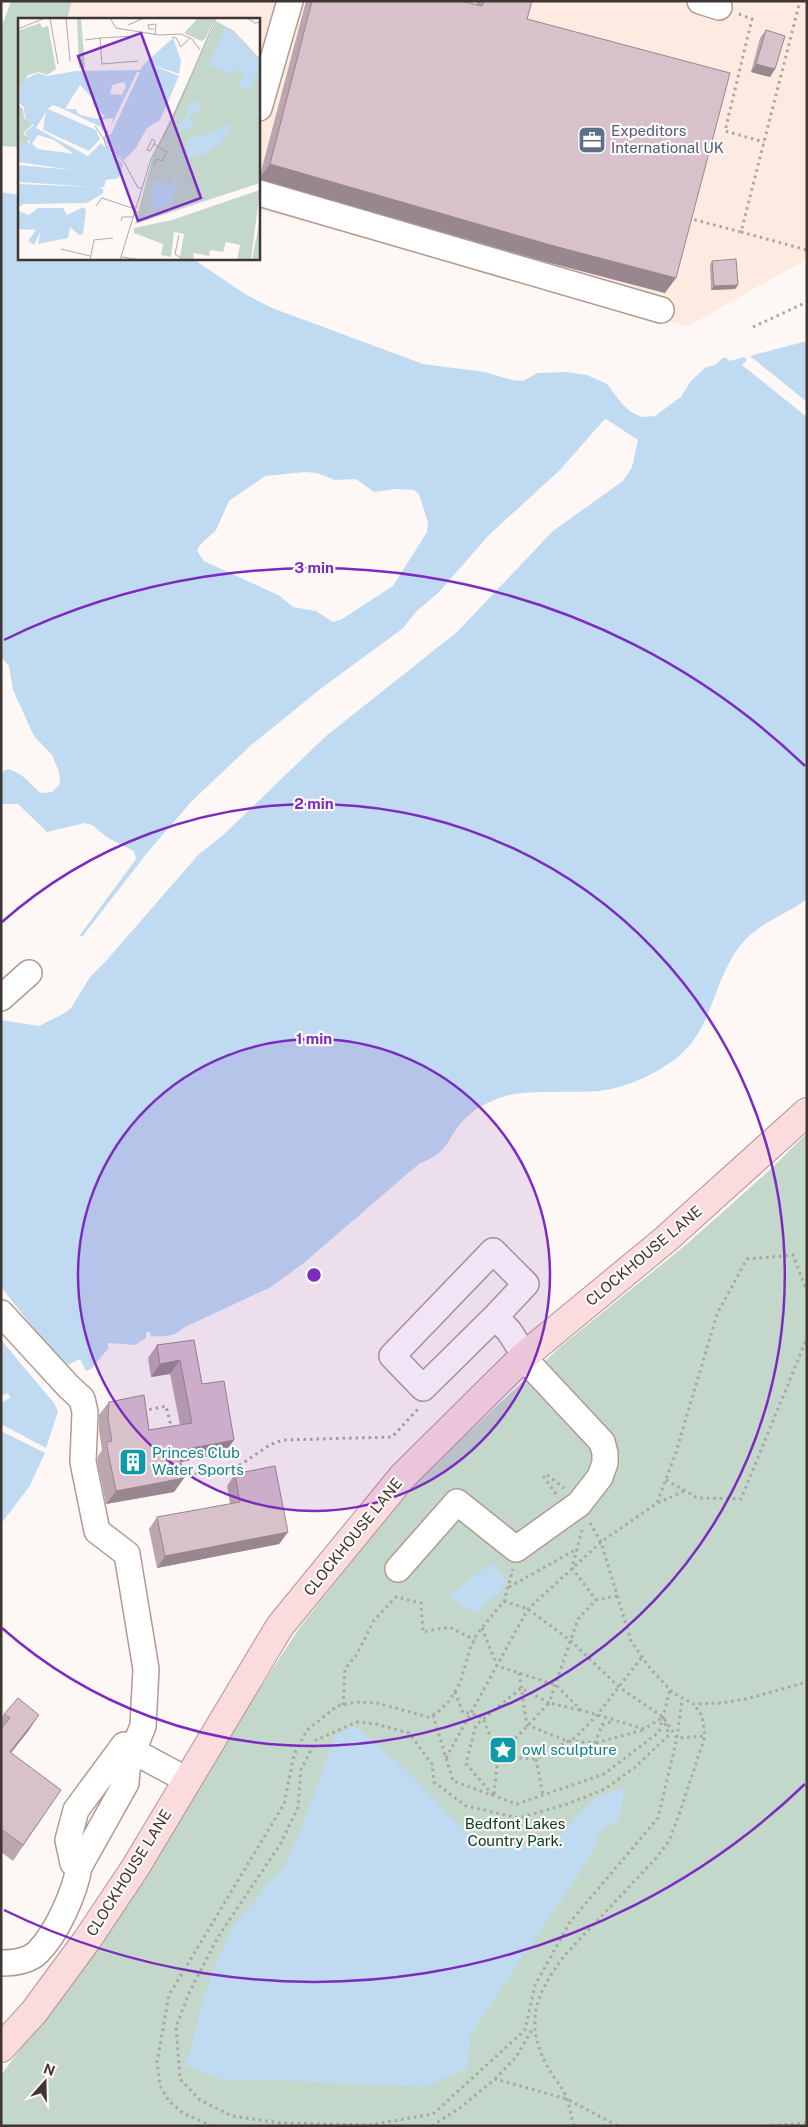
<svg xmlns="http://www.w3.org/2000/svg" width="808" height="2127" font-family="'Public Sans',sans-serif">
<style>
.built{fill:#fdebe1}
.green{fill:#c3d7ca}
.water{fill:#c0daf1;fill-rule:evenodd}
.lines{fill:none;stroke-linecap:round;stroke-linejoin:round}
.minor-casing{stroke:#b19b90;stroke-width:28}
.major-casing{stroke:#b89294;stroke-width:30}
.path{stroke:#aca6a2;stroke-width:3;stroke-dasharray:2.5 4;stroke-linecap:butt}
.minor{stroke:#fff;stroke-width:25}
.major{stroke:#fbdcde;stroke-width:28}
.wall{fill:#bba6af}
.shaded-wall{fill:#98878f}
.building{fill:#d9c1cc;stroke:#98878f}
.ring{fill:none;stroke:#7b2cbf;stroke-width:2.5}
.labels{text-anchor:middle;stroke-width:4.5;stroke-linejoin:round;paint-order:stroke}
.service-label{font-size:15px;fill:#4e5e75;stroke:#fdf8f5;text-anchor:start}
.street-label{font-size:15px;fill:#3f3632;stroke:#fdf8f5}
.culture-label{font-size:15px;fill:#0d838f;stroke:#fdf8f5;text-anchor:start}
.park-label{font-size:15px;fill:#033e25;stroke:#fdf8f5}
.inset-road{fill:none;stroke:#b1aaa7;stroke-width:1}
.view{fill:#7b2cbf;fill-opacity:0.15;stroke:#7b2cbf;stroke-width:2.5}
.inset-edge{fill:none;stroke:#3f3632;stroke-width:2.5}
.centre{fill:#7b2cbf;stroke:#fdf8f5;stroke-width:2.5}
.ring-label{font-size:15px;text-anchor:middle;font-weight:bold;fill:#7b2cbf;stroke:#fdf8f5;stroke-width:4.5;stroke-linejoin:round;paint-order:stroke}
</style>
<rect width="100%" height="100%" fill="#fdf8f5"/>
<polygon class="built" points="72,1 807,1 807,259 688,326 259,210 259,19 67,19"/>
<g class="green">
<polygon points="11,1 72,1 67,19 19,19 19,147 1,146 1,29"/>
<polygon points="807,1133 807,2126 1,2126 1,2075 49,2011 300,1627 413,1484 560,1347 688,1243 773,1167"/>
</g>
<g class="water">
<path d="M1 192 19 195V259H193L245 294 272 308 423 364 485 372 512 380 523 381 538 373 566 372 587 375 607 384 622 404 631 412 642 417 655 416 681 397 691 381 706 367 715 365 724 357 730 361 744 357 747 360 742 365 807 417V899C787 914 761 922 744 941 714 974 715 1025 680 1055 660 1072 631 1086 605 1090 588 1093 569 1091 552 1092 533 1092 517 1092 499 1098 487 1103 476 1108 467 1117 446 1136 452 1152 420 1163L305 1262 271 1287 183 1328C176 1337 161 1337 151 1336L150 1332H146V1338L135 1345 108 1343V1349L91 1369 86 1371 80 1359 68 1365 42 1339 1 1287V1020L39 1026 63 1014 71 1008 90 977 105 962 199 854 222 836 326 736 457 632 553 531 623 481 632 467 638 440 606 419 603 421 560 470 489 535 439 592 417 611 402 629 323 687 250 746 191 802 147 853 82 937 80 935 136 859 134 851 108 838 92 825 85 823 47 832 18 804H1V772L8 769C25 774 27 782 41 793L52 792 60 784 59 772 52 755 34 736 13 690 9 666 1 657ZM305 472 317 473 335 480 356 479 374 492 396 489 414 490 419 494 428 523 427 532 393 586 342 619 333 622 316 611 293 607 280 596 204 561 197 551 199 546 216 530 229 501 265 476Z"/>
<polygon points="807,341 807,402 750,356"/>
<polygon points="1,1340 54,1403 58,1411 46,1448 1,1424 1,1403 10,1398 8,1393 1,1396"/>
<polygon points="1,1431 45,1453 29,1487 1,1524"/>
<polygon points="492,1563 507,1581 500,1592 474,1614 449,1595"/>
<polygon points="355,1726 405,1769 462,1828 502,1850 557,1838 595,1798 625,1788 619,1821 602,1829 590,1857 471,2034 467,2069 424,2087 270,2080 223,2080 186,2065 208,1984 232,1927 287,1863 307,1814 335,1735"/>
</g>
<g class="lines">
<defs>
<g id="minor">
<polyline points="700,1 719,7"/>
<polyline points="259,108 290,1"/>
<polyline points="259,193 661,310"/>
<polyline points="1,998 29,973"/>
<polyline points="1,1313 68,1386 82,1399 85,1412 83,1462 97,1531 127,1554 146,1669 143,1726 133,1751 187,1780"/>
<polyline points="398,1569 457,1502 516,1549 579,1504 600,1477 605,1463 605,1453 602,1442 532,1367 509,1331 495,1317 423,1388 392,1356 493,1251 526,1284 495,1317"/>
<path d="M1 1963C14 1963 29 1961 38 1952 57 1933 75 1892 79 1867L126 1783 127 1770 133 1751 124 1745 76 1810 68 1840 73 1863 79 1867"/>
</g>
<polyline id="major" points="1,2048 34,2012 87,1940 135,1868 280,1626 402,1477 523,1357 666,1239 807,1112"/>
</defs>
<use href="#minor" class="minor-casing"/>
<use href="#major" class="major-casing"/>
<g class="path">
<polyline points="739,14 752,19 725,131 764,142"/>
<polyline points="688,218 741,232 800,1"/>
<polyline points="741,232 807,250"/>
<polyline points="753,327 807,302"/>
<polyline points="143,1411 166,1406 172,1430"/>
<path d="M181 1465 183 1472C198 1474 217 1476 232 1469 250 1461 264 1445 283 1440L392 1437 418 1409"/>
<polyline points="666,1480 698,1498 741,1499 807,1338"/>
<polyline points="556,1494 544,1477 546,1474 564,1488"/>
<polyline points="658,1503 684,1491"/>
<polyline points="590,1523 601,1542 631,1641 649,1667 673,1693 694,1704 722,1703 746,1699 807,1682"/>
<polyline points="582,1530 572,1568 596,1600"/>
<polyline points="509,1587 577,1549"/>
<polyline points="504,1601 528,1609 571,1641 619,1687 663,1717 677,1738 705,1736"/>
<polyline points="482,1628 497,1666 556,1685 581,1710 644,1729 662,1718"/>
<polyline points="519,1673 527,1725 567,1741 595,1743 602,1725 614,1721"/>
<polyline points="455,1692 463,1713 471,1713 483,1718 498,1757 549,1703 580,1710"/>
<polyline points="343,1705 345,1669 357,1654 374,1620 396,1597 421,1603 423,1632 449,1627 475,1640"/>
<polyline points="433,1715 453,1781 517,1804 604,1774 659,1732 670,1690"/>
<polyline points="663,1717 669,1735 634,1768 605,1789 567,1804 519,1818 466,1806 434,1782 432,1764 409,1733 376,1724 357,1722 316,1740 301,1770 298,1807 281,1843 218,1937 190,1991 176,2026 180,2079 200,2100 232,2116 281,2123 370,2125 433,2114 525,2030 535,1985 570,1922 658,1818 677,1738 682,1700"/>
<polyline points="596,1743 643,1730"/>
<polyline points="446,1758 528,1609 601,1542 657,1503 676,1452 717,1314 747,1259 793,1255 807,1292"/>
<polyline points="536,1759 543,1795"/>
<polyline points="494,1794 498,1757 536,1759 576,1737 597,1715 642,1657"/>
<polyline points="493,1795 466,1764 476,1725 521,1688 549,1703 578,1619 596,1600 617,1596"/>
<polyline points="495,2079 516,2057 533,2028"/>
<polyline points="212,2126 183,2113 169,2101 160,2086 157,2062 169,1995 284,1804 294,1755 307,1730 337,1706 357,1702 377,1703 428,1717 437,1713 449,1701 460,1683 470,1649 477,1634 504,1601 513,1569"/>
<polyline points="432,2126 461,2107 495,2079 567,2099 618,2126"/>
<path d="M574 2126C571 2117 570 2108 567 2099 562 2086 551 2075 545 2062 524 2020 538 1990 565 1955L657 1857 669 1841 679 1815 705 1736 702 1716 694 1704"/>
<polyline points="765,2126 807,2123"/>
</g>
<use href="#minor" class="minor"/>
<use href="#major" class="major"/>
</g>
<g class="wall">
<polygon points="306,1 462,1 476,5 477,1 532,1 527,19 665,293 543,261 259,179"/>
<polygon points="766,30 775,69 770,77 751,72 760,38"/>
<polygon points="712,261 738,285 735,289 711,290 710,265"/>
<polygon points="194,1340 202,1384 234,1440 224,1453 181,1462 184,1478 174,1492 106,1504 97,1461 98,1456 102,1450 99,1431 99,1415 109,1402 149,1430 180,1425 170,1374 151,1377 148,1358 157,1345"/>
<polygon points="235,1474 288,1532 279,1544 157,1568 149,1529 157,1517 230,1504 227,1486"/>
<polygon points="4,1714 29,1730 11,1753 61,1790 13,1861 1,1852 1,1718"/>
</g>
<g class="shaded-wall">
<polygon points="756,64 775,69 770,77 751,72"/>
<polygon points="270,164 676,278 665,293 543,261 259,179"/>
<polygon points="738,285 735,289 711,290 714,286"/>
<polygon points="180,1360 170,1374 151,1377 160,1364"/>
<polygon points="234,1440 224,1453 176,1463 170,1468 182,1450"/>
<polygon points="184,1478 174,1492 106,1504 116,1491"/>
<polygon points="288,1532 279,1544 157,1568 165,1556"/>
<polygon points="39,1715 29,1730 1,1765 10,1752"/>
</g>
<g class="building">
<polygon points="312,1 462,1 482,6 484,1 532,1 527,19 730,73 676,278 554,246 270,164"/>
<polygon points="766,30 785,36 775,69 756,64"/>
<polygon points="736,259 738,285 714,286 712,261"/>
<polygon points="194,1340 202,1384 224,1381 234,1440 182,1450 183,1454 179,1454 184,1478 116,1491 107,1447 107,1442 112,1441 108,1418 109,1402 144,1395 149,1430 192,1423 180,1360 160,1364 157,1345"/>
<polygon points="275,1466 288,1532 165,1556 157,1517 240,1502 235,1474"/>
<polygon points="18,1698 39,1715 10,1752 61,1790 23,1845 1,1829 1,1729 10,1718 4,1714"/>
</g>
<circle cx="314" cy="1275" r="236" fill="#7b2cbf" fill-opacity=".12"/>
<g class="ring">
<circle cx="314" cy="1275" r="236"/>
<path d="M2 922A471 471 0 1 1 2 1628"/>
<path d="M805 1784A707 707 0 0 1 4 1910M4 640A707 707 0 0 1 805 766"/>
</g>
<defs>
<symbol id="office-square" viewBox="-11 -11 22 22"><rect x="-9" y="-9" width="18" height="18" rx="4" fill="#5c6f8a" stroke="#fdf8f5"/><path d="M-6-3h4V-5.5h4V-3h4V5H-6ZM-1-4.5V-3h2v-1.5ZM-6 0V1H6V0Z" fill="#fff"/></symbol>
<symbol id="building-square" viewBox="-11 -11 22 22"><rect x="-9" y="-9" width="18" height="18" rx="4" fill="#0f9aa8" stroke="#fdf8f5"/><path d="M-4-6H4V6H1V3H-1V6H-4ZM-2.5-4.3h1.7v1.8h-1.7ZM.8-4.3h1.7v1.8H.8ZM-2.5-1h1.7V.8h-1.7ZM.8-1h1.7V.8H.8Z" fill="#fff"/></symbol>
<symbol id="sight-square" viewBox="-11 -11 22 22"><rect x="-9" y="-9" width="18" height="18" rx="4" fill="#0f9aa8" stroke="#fdf8f5"/><path d="M0-6L1.8-2.2L6-1.7L2.9 1.2L3.7 5.4L0 3.3L-3.7 5.4L-2.9 1.2L-6-1.7L-1.8-2.2Z" fill="#fff"/></symbol>
</defs>
<g fill-rule="evenodd">
<use href="#office-square" x="576" y="124" width="32" height="32"/>
<use href="#building-square" x="117" y="1446" width="32" height="32"/>
<use href="#sight-square" x="487" y="1734" width="32" height="32"/>
</g>
<g class="labels">
<g class="service-label">
<text x="611" y="136">Expeditors<tspan x="611" dy="17">International UK</tspan></text>
</g>
<g class="street-label">
<text transform="translate(644 1256) rotate(-40)" y="5">CLOCKHOUSE LANE</text>
<text transform="translate(353 1537) rotate(-51)" y="5">CLOCKHOUSE LANE</text>
<text transform="translate(129 1873) rotate(-58)" y="5">CLOCKHOUSE LANE</text>
</g>
<g class="culture-label">
<text x="152" y="1458">Princes Club<tspan x="152" dy="17">Water Sports</tspan></text>
<text x="522" y="1755">owl sculpture</text>
</g>
<g class="park-label">
<text x="515" y="1829">Bedfont Lakes<tspan x="515" dy="17">Country Park.</tspan></text>
</g>
</g>
<g transform="translate(18 18)">
<rect width="242" height="242" fill="#fdf8f5"/>
<path d="M59 0H63L67 49 61 50ZM180 0H197L187 21 183 23 166 15ZM198 3 216 13 242 41V165L117 206 134 141ZM22 5 24 10 30 8 38 51 29 57 21 54 10 57 0 74V13ZM0 86 5 91 6 100 15 106 5 115 11 121 9 126 0 124ZM242 172 233 242H219L222 227 208 224 205 234 192 232 191 238 175 235 176 242H168L162 239 166 216 156 214 153 239 143 237 145 226 116 215V210L154 202ZM242 198V242H234L239 216Z" fill="#c3d7ca"/>
<path d="M207 10 215 14 242 43V57L238 55 234 69 229 72 219 68 226 58 222 51 212 56 190 47ZM155 20 163 43 161 56 128 45 161 58 142 102 129 110 118 130 106 142 89 129 87 122 94 114 122 54H119L93 108 95 100 81 102 85 108V116L83 109 41 89 35 87 30 91 78 112 82 121 71 133 25 112 28 94 18 110 70 138 83 125 105 146 101 160 88 162 86 169H80L85 171V175L69 185 6 186 0 189V166L77 169 0 164V147L54 152 0 144V125H12L7 114 16 107 7 100 6 89 0 84V75L7 61 20 55 29 58 58 53 122 52 127 45ZM106 64 108 68 104 77 92 76 94 67ZM62 67 74 80 75 87 87 98 79 101 60 96 58 91H47ZM20 117 36 122 56 136 20 131 14 126ZM181 81 183 92 170 100 176 109 161 114 162 101 168 99 171 87ZM210 105 213 110 203 125 184 138H168L169 121 197 114ZM159 159 155 185 133 193 135 163 151 167ZM65 189 68 192 65 216 61 217 52 209 50 220 20 226 23 212 16 227 10 223 18 212 0 211V193L11 197 20 190H45L49 197Z" fill="#c0daf1" fill-rule="evenodd"/>
<path class="inset-road" d="M32 0 40 46M48 0 52 43M92 0 98 10 141 17 163 16 174 21 182 32M229 0 237 5 243 4M110 7 126 0M0 11 27 0M136 11H131L130 7 138 6 137 16M116 18 82 20 84 46 120 43M154 19 158 20 163 29 172 20M67 22 82 20M77 108 86 121M90 113 86 121 88 129 106 144 120 170H124M136 148 138 141 144 143 149 134 136 126 132 133 129 132 134 121 137 123 136 126M78 188 84 180 114 190 118 188M103 203 104 199H115L120 193M161 217 157 236 166 242M43 231 72 238M104 239 124 242M72 242 76 222 95 220M102 242 133 141 154 102 198 0"/>
<path class="view" d="M123 15 183 180 120 203 60 38Z"/>
<rect width="242" height="242" class="inset-edge"/>
</g>
<circle cx="314" cy="1275" r="8" class="centre"/>
<g class="ring-label">
<text x="314" y="573">3 min</text>
<text x="314" y="809">2 min</text>
<text x="314" y="1044">1 min</text>
</g>
<rect width="808" height="2127" fill="none" stroke="#3f3632" stroke-width="5"/>
<g transform="translate(45 2082) rotate(20)" stroke="#fdf8f5" stroke-width="4" paint-order="stroke">
<path d="M0-4L9 19L0 12L-9 19Z" fill="#3f3632"/>
<text y="-8" font-size="14" font-weight="bold" text-anchor="middle" fill="#3f3632">N</text>
</g>
</svg>
